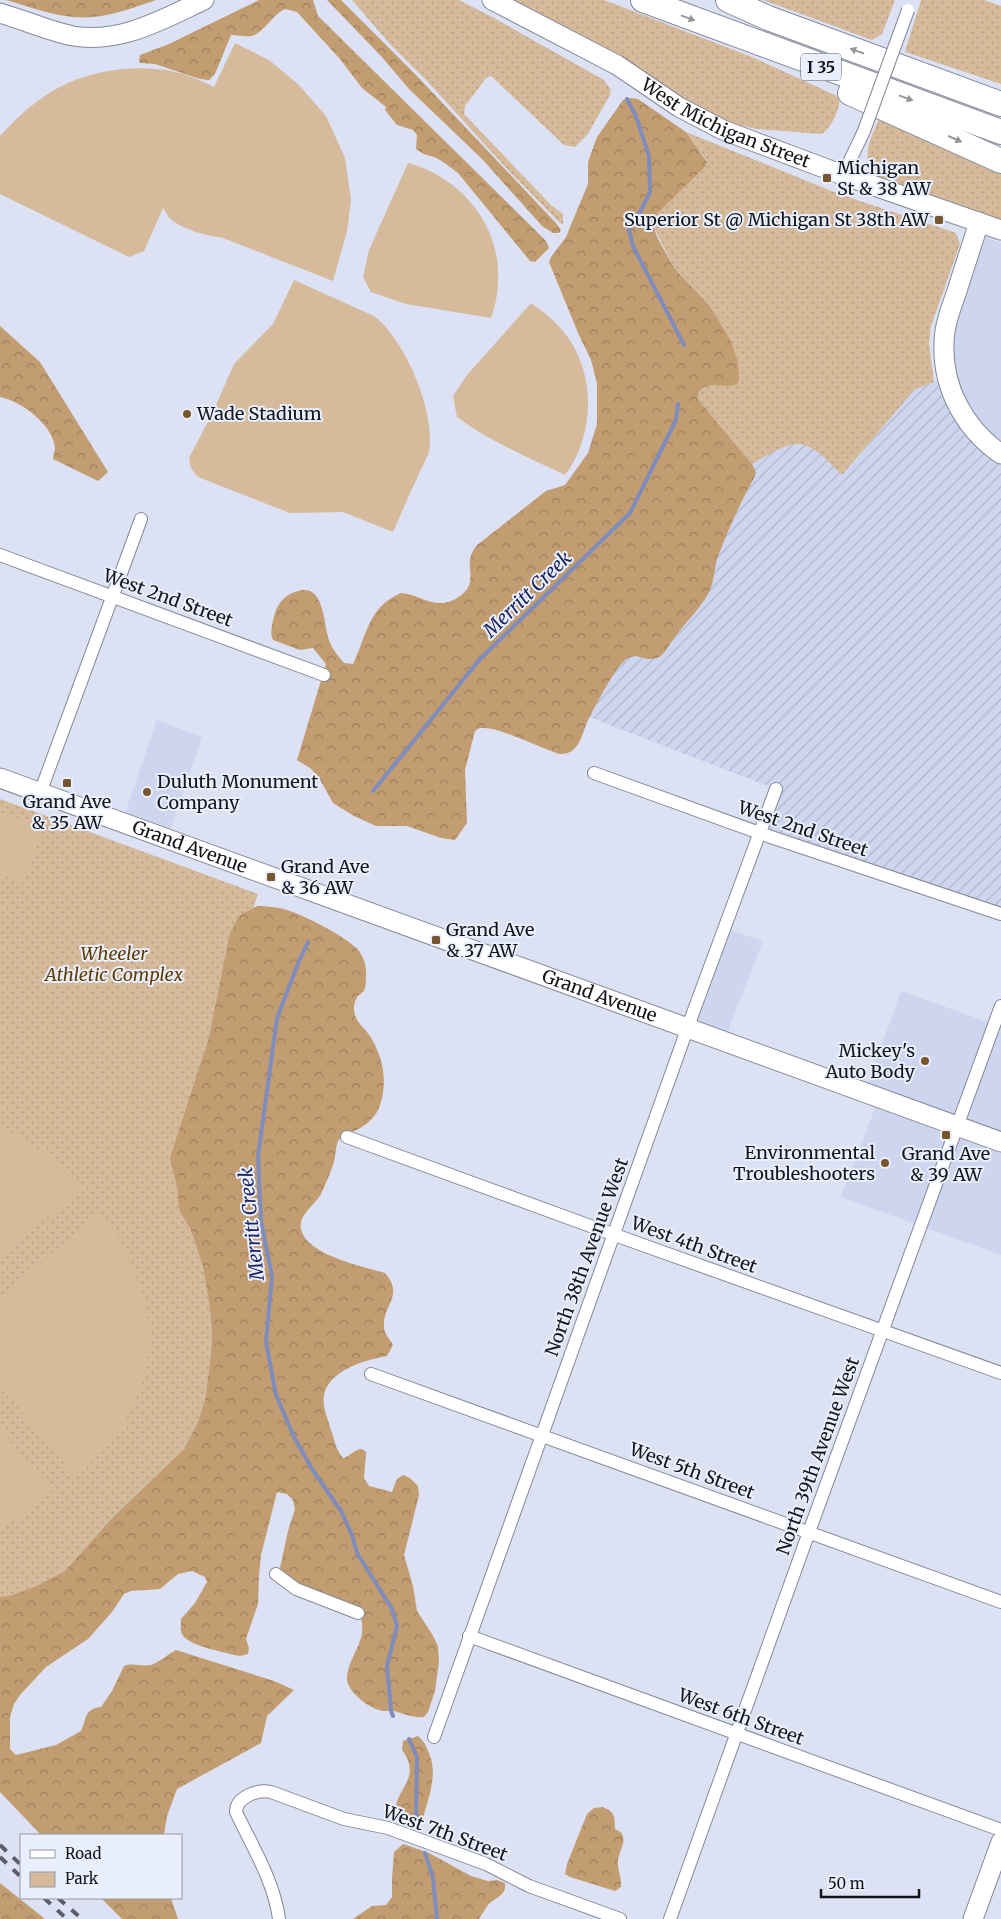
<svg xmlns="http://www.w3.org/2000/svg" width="1001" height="1919" font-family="Merriweather,serif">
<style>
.built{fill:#ced5ee}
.industrial{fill:url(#industrial-furrows)}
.green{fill:url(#green-dots)}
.forest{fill:url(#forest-crowns)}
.pitch{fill:#d5ba9b}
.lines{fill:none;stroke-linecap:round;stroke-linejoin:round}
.stream{stroke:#7f8cbc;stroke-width:4}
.street-casing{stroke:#848999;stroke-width:14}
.secondary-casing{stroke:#848999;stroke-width:21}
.highway-casing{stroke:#848999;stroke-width:26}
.street{stroke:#fff;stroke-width:12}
.secondary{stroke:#fff;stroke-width:19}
.highway{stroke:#fff;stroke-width:24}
.rail{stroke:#5b5e69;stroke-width:4;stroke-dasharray:9 9;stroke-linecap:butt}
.street-bridge-casing{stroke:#848999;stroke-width:14;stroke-linecap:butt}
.street-bridge{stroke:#fff;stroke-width:12}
.oneway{fill:#959698}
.poi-dot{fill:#76562c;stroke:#eaeffd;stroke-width:2}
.labels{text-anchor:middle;stroke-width:4;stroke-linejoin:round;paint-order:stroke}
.shield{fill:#eaeffd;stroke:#54565f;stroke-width:1}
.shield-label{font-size:16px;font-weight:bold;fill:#13151b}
.street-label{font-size:18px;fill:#13151b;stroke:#eaeffd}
.poi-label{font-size:18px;fill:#13151b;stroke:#eaeffd;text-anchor:start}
.park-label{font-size:18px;font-style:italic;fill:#603c02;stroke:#eaeffd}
.water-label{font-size:19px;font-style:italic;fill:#1c235e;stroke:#eaeffd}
</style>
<defs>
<pattern id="industrial-furrows" width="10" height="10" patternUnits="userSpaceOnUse" patternTransform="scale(1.25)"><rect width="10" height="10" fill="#ced5ee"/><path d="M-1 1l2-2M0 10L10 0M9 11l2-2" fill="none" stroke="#b0b6cc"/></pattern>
<pattern id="green-dots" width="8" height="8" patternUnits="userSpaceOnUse" patternTransform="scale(1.25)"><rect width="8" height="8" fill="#d5ba9b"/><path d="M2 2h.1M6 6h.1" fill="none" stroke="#b69f85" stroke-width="1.8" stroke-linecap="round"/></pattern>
<pattern id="forest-crowns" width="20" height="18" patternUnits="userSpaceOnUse" patternTransform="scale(1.25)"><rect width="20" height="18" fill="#c29d71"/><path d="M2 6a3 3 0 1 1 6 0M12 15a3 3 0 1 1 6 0" fill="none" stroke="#9c7f5c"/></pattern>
</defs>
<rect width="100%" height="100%" fill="#dce1f3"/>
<g class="built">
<polygon points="975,233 1001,243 1001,454 988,445 945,367"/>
<polygon points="157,720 202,737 167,839 122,822"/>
<polygon points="725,928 763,941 724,1041 687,1028"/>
<polygon points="901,991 1001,1027 1001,1255 841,1197 879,1098 865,1092"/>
</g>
<polygon class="industrial" points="947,377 1001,454 1001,915 759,833 776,789 589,717 480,659 752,463 778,448 791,444 805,445 821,453 842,475 915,389"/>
<g class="green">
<polygon points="352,0 459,0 494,18 604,80 611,90 610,95 588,134 575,147 564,145 491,76 486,78 465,106 464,114 551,205 563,214 563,224 560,223 509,171 428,82 390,44"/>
<path d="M510 0H604L752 57 835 95 839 99C841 108 830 130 821 134L757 129 728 123 693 105Z"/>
<polygon points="763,0 895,0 882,34 872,40"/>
<polygon points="921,0 984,0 1001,6 1001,84 905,52"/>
<path d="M882 112 1001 167V224L879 179C857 157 872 137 882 112Z"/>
<path d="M686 132 839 194 956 233 960 244 931 326 929 344 934 382 915 389 842 475C804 436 799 436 752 464L697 398C700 389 704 387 713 384L735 353 709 305 674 268 654 228V219L659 212 706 166 707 161Z"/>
<polygon points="0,799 258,894 204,1052 177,1187 181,1214 190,1228 203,1267 210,1309 212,1337 210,1362 205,1399 198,1422 184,1449 111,1519 65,1571 36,1586 12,1595 0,1597"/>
</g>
<g class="forest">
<path d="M6 0H156C135 7 115 15 93 17 63 20 34 8 6 0Z"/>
<path d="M259 0H313L318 16 527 222 546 241 549 248 535 262 530 261 458 173C450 167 443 161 434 157 426 155 423 154 416 149L417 135 413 130 397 125 385 110 386 107 362 88 340 59 297 12 285 9C272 15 263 34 251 36 245 37 238 35 231 35L215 74 209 80 200 79 155 64 140 63 139 61 140 55 169 44Z"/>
<polygon points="327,0 341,0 415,74 556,223 561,230 559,233 553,233 542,226 483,160 409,89 381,56"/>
<path d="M631 98 638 99 686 132 707 162 706 166 659 212 654 219V228L657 237 674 268 709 305 731 341 738 362 739 379 737 384C722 390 703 377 697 398L752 464 756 472 755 476C740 503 728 530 717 559 714 570 714 582 709 592 700 610 683 624 672 641 668 647 664 655 657 658 639 663 635 645 617 669 607 684 597 702 589 718 584 727 582 742 574 749 570 753 566 754 560 754 542 749 498 726 482 728 478 728 478 729 475 731L465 770 467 823 455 840 441 838 407 826H376L354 816 333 803 318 776 310 768 297 760 326 664 313 648 300 650 273 640C269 632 273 621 275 613 279 602 284 596 295 592 325 580 323 624 329 640 332 649 338 656 344 663L353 664C367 635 368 607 401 593 416 594 428 604 443 603 454 602 468 593 470 582 472 567 465 560 477 545L546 491 565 485 588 453 597 424V383L591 360 578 333 549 262 551 257 566 237 588 184V162L597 137 623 100Z"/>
<path d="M0 326 40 362 108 472 98 481 53 459C53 456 55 451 55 447 52 424 21 401 0 397Z"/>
<path d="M257 906C267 906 277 907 287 910 302 914 349 938 359 951 363 957 366 964 366 972 366 977 366 986 364 991 363 992 359 995 358 996 353 1002 353 1011 356 1018 359 1024 366 1030 370 1036 383 1057 388 1081 380 1105 377 1116 365 1127 354 1131 349 1133 345 1133 341 1137 335 1143 336 1154 334 1162 330 1173 326 1184 321 1194 315 1205 298 1215 301 1229 306 1255 364 1267 385 1273 405 1296 382 1305 384 1327 384 1334 390 1339 393 1345L387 1356C365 1360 329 1370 324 1395 322 1407 328 1419 331 1430 335 1441 335 1448 343 1458 351 1456 354 1449 362 1449L366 1452 364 1478 369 1486 392 1492 397 1479 403 1475 410 1478 418 1486 419 1495 404 1555 413 1586 417 1611 432 1634 438 1646 439 1662 435 1691 428 1712 424 1717C413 1718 404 1714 394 1711 389 1710 384 1712 379 1710 367 1707 345 1690 347 1676 351 1650 371 1639 358 1610L290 1582 280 1568 288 1531 295 1509 293 1500 287 1494 277 1492 261 1555 259 1575 258 1604 246 1639 249 1648 248 1654 240 1656 234 1655C221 1651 188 1646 182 1634 180 1630 181 1624 181 1619L195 1603 207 1582 205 1577 192 1571 178 1574 160 1589 131 1591 124 1594 112 1612 88 1639 46 1667 20 1695 14 1704 10 1717V1749L16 1755 56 1745 81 1731C87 1718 84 1709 101 1707L112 1691 124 1666C133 1662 144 1668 153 1664 161 1661 168 1654 176 1650L274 1681 294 1690 267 1716 261 1743 177 1789 167 1816 164 1835H41L0 1792V1597L12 1595 36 1586 65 1571 111 1519 184 1449 198 1422 205 1399 210 1362 212 1337 210 1309 203 1267 190 1228 181 1214 179 1207 177 1187 170 1158 209 1037 230 933 239 916Z"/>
<path d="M418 1736C424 1741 426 1746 429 1753 439 1777 427 1799 422 1823L418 1827 398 1820C386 1792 426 1782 402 1750L403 1741Z"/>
<path d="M603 1807C615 1812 615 1817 615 1829 619 1831 622 1832 623 1837 625 1844 619 1852 618 1860 617 1870 622 1877 621 1887L615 1891 570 1877 565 1874 567 1864 587 1814 594 1808Z"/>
<path d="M403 1844 429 1853 471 1876 488 1881 497 1880 505 1883C507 1896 495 1897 488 1905 485 1909 482 1914 479 1919H353L372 1906 386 1905 392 1897V1878L394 1852Z"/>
<polygon points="0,1883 45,1919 0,1919"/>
<polygon points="101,1898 171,1898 178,1919 122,1919"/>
</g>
<g class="pitch">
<path d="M235 43 269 60 299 85 326 116 345 158 351 200 347 231 333 281 223 238C207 236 186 230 173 221 168 218 166 212 163 208L144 251 129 257 0 194V136C19 115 40 96 66 84 102 68 148 63 186 75 195 78 205 83 214 87Z"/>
<path d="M408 163C460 177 501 224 498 281 498 294 495 306 491 318L406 304 371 292 363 277 369 250Z"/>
<path d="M294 280 374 316C405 339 436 413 429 451 427 459 421 468 418 476 409 495 401 514 393 532L343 512 290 513 198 477 191 468 189 458 212 414 234 364 273 324Z"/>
<path d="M531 303C542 311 553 319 563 331 596 370 596 434 565 475 529 458 491 442 457 417L453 396 467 375Z"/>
<polygon points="0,812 43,828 23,883 0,874"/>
<path d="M0 1128C35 1141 56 1163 81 1190L0 1257Z"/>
<path d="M100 1214C154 1277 168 1366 115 1436 103 1451 88 1463 74 1476L0 1385V1296Z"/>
<polygon points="0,1428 53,1492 23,1515 0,1527"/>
</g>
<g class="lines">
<g class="stream">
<polyline points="627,99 636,116 649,156 650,192 639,214 628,225 633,246 684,345"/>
<polyline points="373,791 480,659 630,513 676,420 678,404"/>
<polyline points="308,942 299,961 277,1018 258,1156 261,1221 272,1276 266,1342 276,1395 294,1437 312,1469 341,1511 352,1535 357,1553 392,1609 397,1626 387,1666 391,1711 393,1716"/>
<polyline points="409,1739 417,1757 416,1823"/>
<polyline points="425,1853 433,1878 437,1919"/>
</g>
<defs>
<g id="street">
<polyline points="843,175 864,131"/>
<polyline points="0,555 324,675"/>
<polyline points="594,773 768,836 1001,914"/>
<polyline points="40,793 141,519"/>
<polyline points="347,1137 626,1239 1001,1373"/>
<polyline points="371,1374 1001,1602"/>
<polyline points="276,1574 296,1589 358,1613"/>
<polyline points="469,1636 1001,1830"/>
<polyline points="434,1737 694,1010 776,789"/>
<path d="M279 1919C274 1881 252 1846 236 1812 236 1797 258 1789 271 1792L344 1819 388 1828 486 1864 529 1886 620 1919"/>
<polyline points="670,1919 809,1532 1001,1006"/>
</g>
<g id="secondary">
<path id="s1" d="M492 0 617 65 679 107 723 130 843 175 1001 230"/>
<path d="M0 13C24 20 49 31 73 36 121 44 163 19 204 0"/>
<path d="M979 222C972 245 964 268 957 291 951 308 944 326 944 343 942 388 965 429 1001 454"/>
<path id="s2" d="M0 778 1001 1142"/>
<polyline points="973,1919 1001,1842"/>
</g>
<g id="highway">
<polyline points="643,0 1001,132"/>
<polyline points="728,0 768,18 1001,104"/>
<polyline points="850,93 1001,161"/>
</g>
</defs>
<use href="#street" class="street-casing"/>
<use href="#secondary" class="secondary-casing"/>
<use href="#highway" class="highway-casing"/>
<use href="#street" class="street"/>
<use href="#secondary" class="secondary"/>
<use href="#highway" class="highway"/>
<g class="rail">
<polyline points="0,1845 21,1865"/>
<polyline points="0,1857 21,1877"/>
<polyline points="44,1898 67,1919"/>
<polyline points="58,1898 82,1919"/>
</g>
<defs>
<polyline id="street-bridge" points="864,131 908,10"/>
</defs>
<use href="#street-bridge" class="street-bridge-casing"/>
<use href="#street-bridge" class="street-bridge"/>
</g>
<defs><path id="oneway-solid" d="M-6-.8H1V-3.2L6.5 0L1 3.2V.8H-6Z" transform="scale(1.25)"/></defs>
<g class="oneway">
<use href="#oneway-solid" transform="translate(688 18) rotate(20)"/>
<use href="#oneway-solid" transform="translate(857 51) rotate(-160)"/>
<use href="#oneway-solid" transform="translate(906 98) rotate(20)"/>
<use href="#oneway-solid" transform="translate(955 139) rotate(24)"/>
</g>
<g class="poi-dot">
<rect x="822" y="173" width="10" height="10" rx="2.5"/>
<rect x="934" y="215" width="10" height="10" rx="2.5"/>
<circle cx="187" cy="414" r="5"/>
<rect x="62" y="778" width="10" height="10" rx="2.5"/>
<circle cx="147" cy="792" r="5"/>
<rect x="266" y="872" width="10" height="10" rx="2.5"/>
<rect x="431" y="935" width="10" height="10" rx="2.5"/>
<circle cx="925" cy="1061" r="5"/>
<rect x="941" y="1130" width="10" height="10" rx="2.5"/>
<circle cx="885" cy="1163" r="5"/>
</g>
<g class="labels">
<rect class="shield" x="801" y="53.5" width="40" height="27" rx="4"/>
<g class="shield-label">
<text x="821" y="73">I 35</text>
</g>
<g class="street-label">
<text dy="6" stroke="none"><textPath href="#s1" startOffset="265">West Michigan Street</textPath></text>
<text transform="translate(168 598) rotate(20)" y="6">West 2nd Street</text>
<text transform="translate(803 829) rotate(19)" y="6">West 2nd Street</text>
<text dy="6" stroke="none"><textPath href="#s2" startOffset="202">Grand Avenue</textPath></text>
<text dy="6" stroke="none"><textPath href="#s2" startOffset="638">Grand Avenue</textPath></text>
<text transform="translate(694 1245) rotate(20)" y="6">West 4th Street</text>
<text transform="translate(587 1257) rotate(-70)" y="6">North 38th Avenue West</text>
<text transform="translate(818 1456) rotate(-70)" y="6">North 39th Avenue West</text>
<text transform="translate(692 1471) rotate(20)" y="6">West 5th Street</text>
<text transform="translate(741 1717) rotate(20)" y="6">West 6th Street</text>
<text transform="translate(445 1833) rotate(20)" y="6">West 7th Street</text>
</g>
<g class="poi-label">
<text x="837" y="174">Michigan<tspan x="837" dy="21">St &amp; 38 AW</tspan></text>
<text x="929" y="226" text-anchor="end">Superior St @ Michigan St 38th AW</text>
<text x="197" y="420">Wade Stadium</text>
<text x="157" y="788">Duluth Monument<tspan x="157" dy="21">Company</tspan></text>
<text x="67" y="808" text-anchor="middle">Grand Ave<tspan x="67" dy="21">&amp; 35 AW</tspan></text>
<text x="281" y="873">Grand Ave<tspan x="281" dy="21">&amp; 36 AW</tspan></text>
<text x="446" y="936">Grand Ave<tspan x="446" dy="21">&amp; 37 AW</tspan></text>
<text x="915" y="1057" text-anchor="end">Mickey's<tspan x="915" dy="21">Auto Body</tspan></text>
<text x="875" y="1159" text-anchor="end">Environmental<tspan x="875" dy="21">Troubleshooters</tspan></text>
<text x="946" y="1160" text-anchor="middle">Grand Ave<tspan x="946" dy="21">&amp; 39 AW</tspan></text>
</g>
<g class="park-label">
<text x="114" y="960">Wheeler<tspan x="114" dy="21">Athletic Complex</tspan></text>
</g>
<g class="water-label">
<text transform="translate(527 594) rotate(-44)" y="7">Merritt Creek</text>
<text transform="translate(251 1224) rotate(-96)" y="7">Merritt Creek</text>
</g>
</g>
<rect x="20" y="1834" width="162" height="65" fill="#eaeffd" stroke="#9498a3"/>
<rect x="30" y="1850" width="25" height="8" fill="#ffffff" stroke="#9498a3"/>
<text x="65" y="1859" font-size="15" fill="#13151b">Road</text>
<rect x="30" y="1872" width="25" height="15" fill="#d5ba9b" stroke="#9498a3"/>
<text x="65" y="1884" font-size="15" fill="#13151b">Park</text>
<path d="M821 1889v8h98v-8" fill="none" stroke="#13151b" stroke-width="2.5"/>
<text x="828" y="1889" font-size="15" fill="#13151b" stroke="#eaeffd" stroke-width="4" paint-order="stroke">50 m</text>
</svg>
